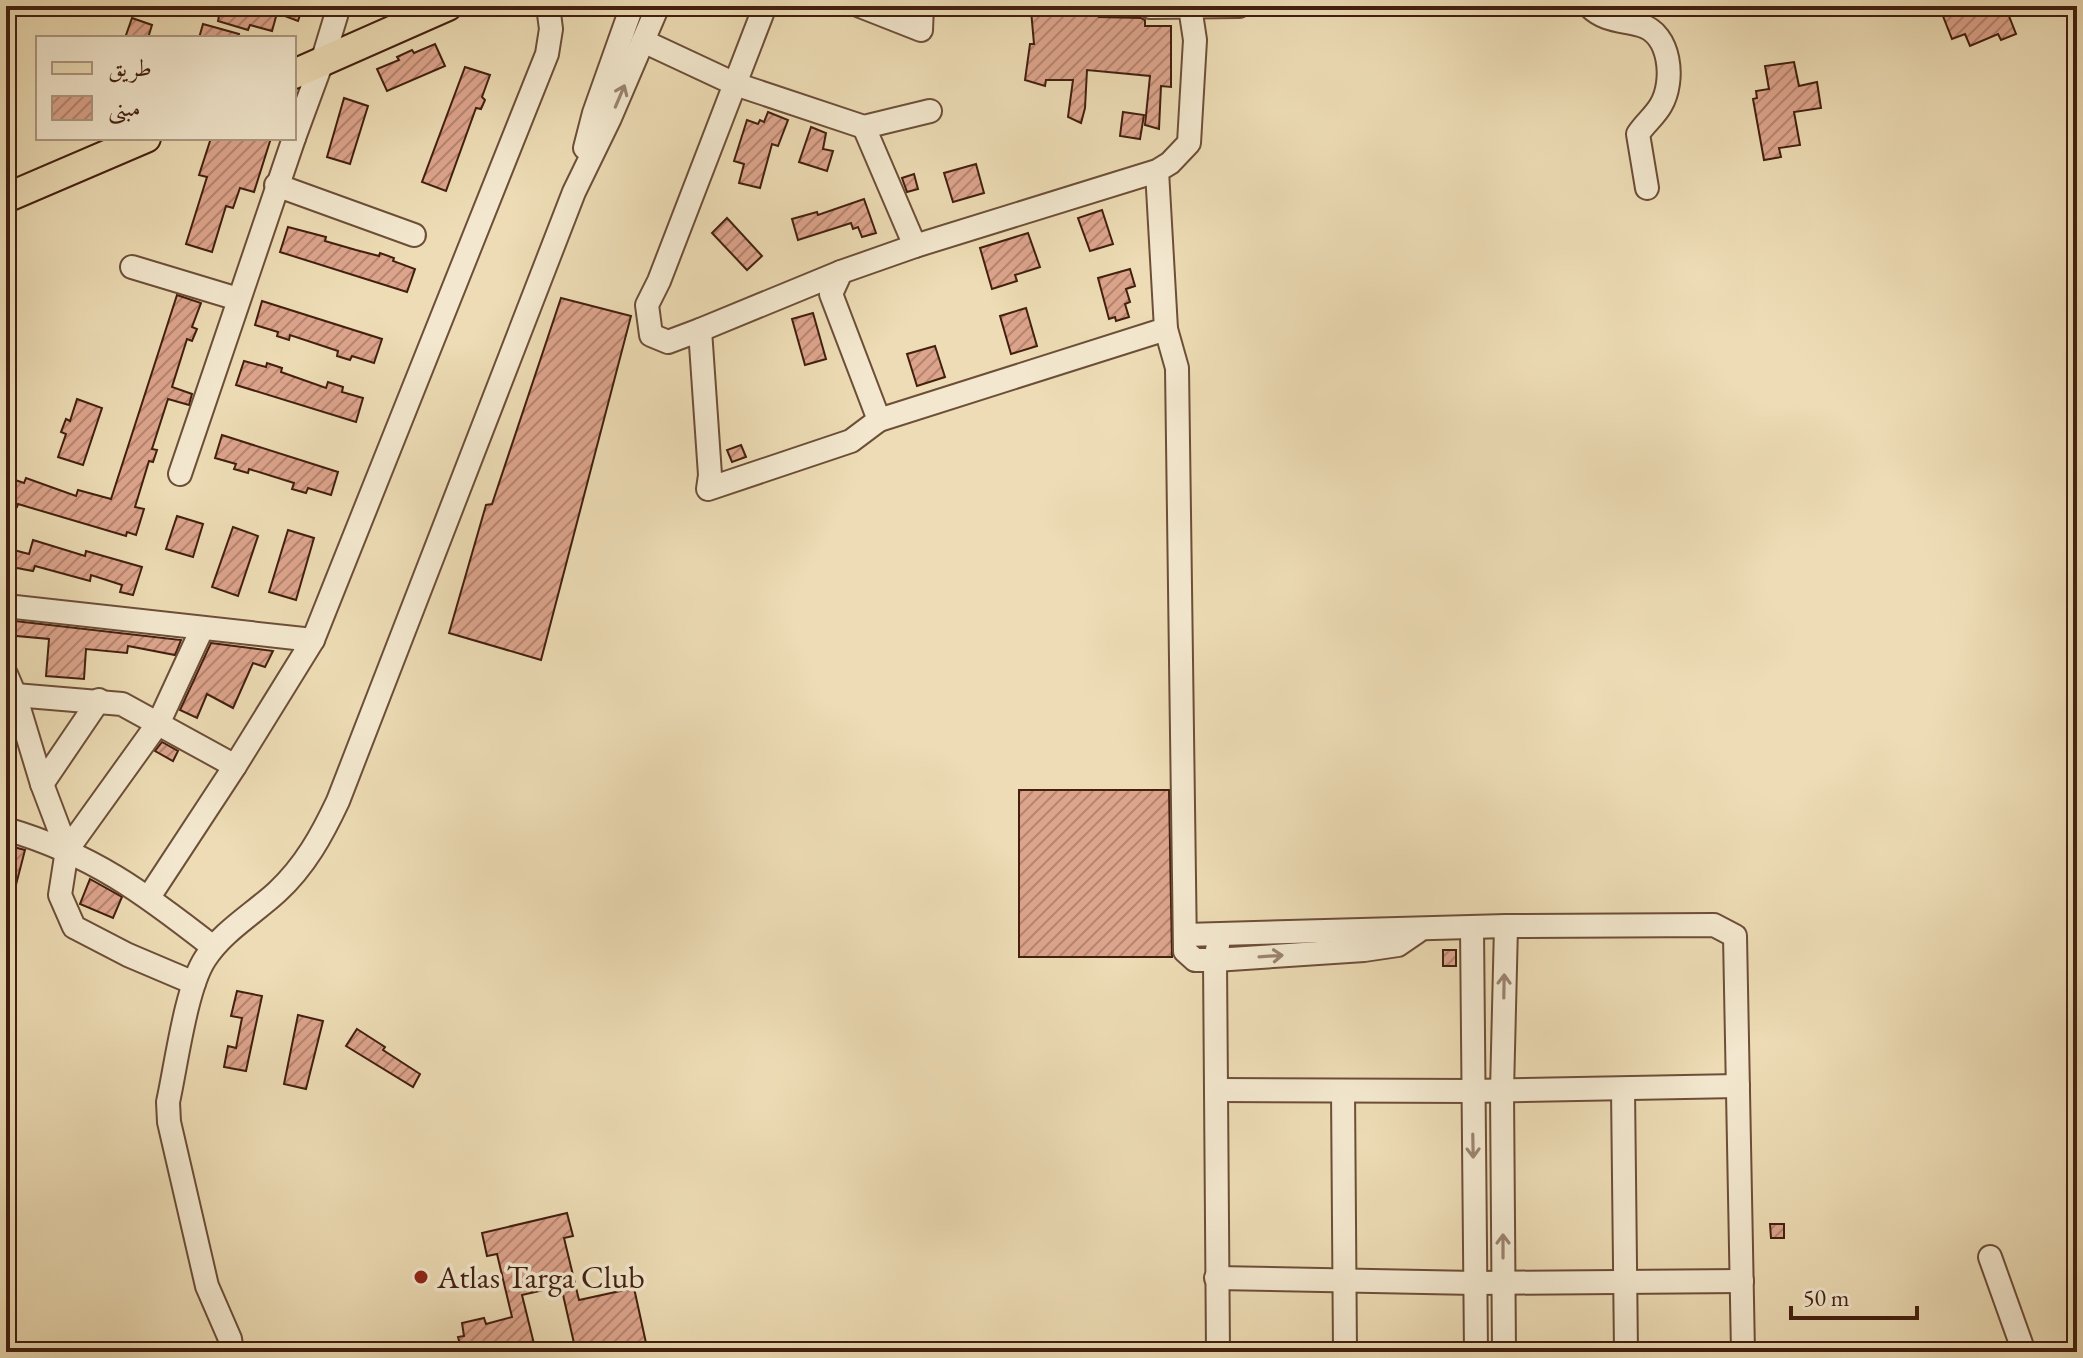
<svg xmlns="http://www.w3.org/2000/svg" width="2083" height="1358" font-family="'EB Garamond',Amiri,serif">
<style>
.building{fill:url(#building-hatch);stroke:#421f0f;stroke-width:2}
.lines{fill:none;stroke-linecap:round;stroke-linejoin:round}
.minor-casing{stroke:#6d4e38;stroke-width:26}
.major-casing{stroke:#421f0f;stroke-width:32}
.minor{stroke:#f3e8cf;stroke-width:22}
.major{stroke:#eddcb5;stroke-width:28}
.oneway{stroke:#9a846f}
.poi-dot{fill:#8f2418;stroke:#f3e8cf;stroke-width:3}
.labels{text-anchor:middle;stroke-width:7;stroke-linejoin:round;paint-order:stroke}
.poi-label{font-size:32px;fill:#421f0f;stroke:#f3e8cf;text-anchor:start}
</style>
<defs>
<pattern id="building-hatch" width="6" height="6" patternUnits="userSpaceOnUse" patternTransform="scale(2)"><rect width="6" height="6" fill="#dda48c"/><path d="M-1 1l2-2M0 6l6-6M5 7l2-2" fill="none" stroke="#b58571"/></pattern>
</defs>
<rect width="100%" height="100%" fill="#eddcb5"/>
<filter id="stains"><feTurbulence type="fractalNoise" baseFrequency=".0025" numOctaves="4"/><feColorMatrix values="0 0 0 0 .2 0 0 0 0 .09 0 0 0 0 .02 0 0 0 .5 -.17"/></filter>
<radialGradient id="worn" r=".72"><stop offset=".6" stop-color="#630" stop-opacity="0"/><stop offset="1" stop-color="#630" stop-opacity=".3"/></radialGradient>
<g class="building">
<polygon points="221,6 303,6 298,21 277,13 272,31 250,25 248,30 218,21"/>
<polygon points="1063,6 1100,6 1099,17 1141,18 1145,20 1145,26 1171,26 1171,87 1161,86 1159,129 1145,125 1150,76 1087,70 1085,108 1081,123 1068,117 1073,80 1046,80 1045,86 1025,80 1030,44 1034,44 1031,10"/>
<polygon points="1939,6 2033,6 2033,7 2009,16 2016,34 2001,40 1998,34 1970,46 1965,34 1952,39"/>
<polygon points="132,18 152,25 148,38 125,38"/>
<polygon points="203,24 239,34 238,38 199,38"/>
<polygon points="435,44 445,66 387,91 377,69 399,60 397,57 412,50 414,53"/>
<polygon points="1794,62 1799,86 1817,82 1821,108 1794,112 1800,145 1779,148 1781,157 1764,160 1753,99 1757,98 1756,91 1769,89 1765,66"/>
<polygon points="465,67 490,75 482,97 485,100 481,109 476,108 446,191 422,182"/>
<polygon points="344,98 368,106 350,164 327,157"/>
<polygon points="768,112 788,120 778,146 772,144 760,188 739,183 744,164 734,161 747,120 758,124 760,120 764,122"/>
<polygon points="1123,112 1144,115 1140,139 1120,136"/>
<polygon points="811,127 826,133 823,149 833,151 827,171 799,162"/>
<polygon points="211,138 271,138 254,192 240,188 233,208 226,206 212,252 186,244 207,177 199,175"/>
<polygon points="976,164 984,193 953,202 944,173"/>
<polygon points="914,174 918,189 907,192 902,178"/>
<polygon points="864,199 876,233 862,237 858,227 853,229 851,223 798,240 792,219 817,212 818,215"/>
<polygon points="1102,210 1113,244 1090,251 1078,218"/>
<polygon points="727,218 762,256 747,270 712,233"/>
<polygon points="288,227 326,237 325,241 356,250 379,256 380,253 394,258 393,261 415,269 407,292 280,252"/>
<polygon points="1028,233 1040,267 1015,275 1017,281 992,289 980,248"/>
<polygon points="1130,269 1135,286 1126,289 1130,302 1125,304 1129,317 1116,321 1115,317 1109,319 1098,278"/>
<polygon points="177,295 201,303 192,327 197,329 192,341 187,339 172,387 192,394 189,405 168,399 152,449 157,450 153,462 149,461 135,507 144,509 136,535 127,532 126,536 18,504 17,507 6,503 6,477 24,483 26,478 76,496 78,490 111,499"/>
<polygon points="561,298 631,316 541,660 449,633 486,505 492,504"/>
<polygon points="262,301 382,339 374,363 352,356 350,360 337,356 338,351 290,335 289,340 277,336 278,332 255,325"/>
<polygon points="1026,308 1037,346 1011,354 1000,316"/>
<polygon points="813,313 826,359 805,365 792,319"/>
<polygon points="935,346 945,377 917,386 907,354"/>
<polygon points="244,361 266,367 267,363 282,368 281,372 326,388 328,382 343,387 342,392 363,398 356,422 236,385"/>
<polygon points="77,399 102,408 83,465 58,457 66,434 61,432 66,419 70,421"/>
<polygon points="222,435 338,472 331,495 308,488 306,493 292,489 294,483 249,469 248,473 234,469 236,464 215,458"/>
<polygon points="741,445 746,457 732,462 727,450"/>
<polygon points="177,516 203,524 193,557 166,549"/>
<polygon points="233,527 258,536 238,596 212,587"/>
<polygon points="288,530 314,538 296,600 269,592"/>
<polygon points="33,540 85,556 86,551 142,567 133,595 120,592 122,585 91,575 90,581 35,566 33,571 6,566 6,548 29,554"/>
<polygon points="6,620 181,640 175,655 128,646 127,653 86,649 84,679 46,676 49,639 6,635"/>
<polygon points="211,643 273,651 265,667 253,663 233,708 207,694 197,718 180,710"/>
<polygon points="162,742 178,751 173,761 155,751"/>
<polygon points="1019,790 1169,790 1172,957 1019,957"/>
<polygon points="6,845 25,850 11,904 6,904"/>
<polygon points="90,879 122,897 113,918 80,904"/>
<rect x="1443" y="950" width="13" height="16"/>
<polygon points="237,991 262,996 246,1071 224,1067 228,1046 236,1048 242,1018 231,1016"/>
<polygon points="298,1015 323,1021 306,1089 284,1084"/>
<polygon points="357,1029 385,1047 383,1050 420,1074 413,1087 346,1046"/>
<polygon points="567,1213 573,1236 564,1238 579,1300 634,1288 648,1352 576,1352 561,1286 522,1295 536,1352 462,1352 458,1337 464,1336 462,1323 484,1318 486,1324 512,1317 497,1254 487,1256 482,1233"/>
<polygon points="1770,1224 1784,1224 1784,1238 1771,1238"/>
</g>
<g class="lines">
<defs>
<g id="minor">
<polyline points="765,6 659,281 647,305 651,335 668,342 700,330 710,475 708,489 851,441 879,420"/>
<polyline points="860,6 921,30 922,6"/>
<path d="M1589 6C1604 21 1621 20 1640 25 1671 33 1675 81 1661 105 1655 116 1645 123 1638 134L1647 188"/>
<polyline points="1150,7 1239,6"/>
<polyline points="643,41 735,84 864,127 930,111"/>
<polyline points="864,127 915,246"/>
<polyline points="294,138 322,62 339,6"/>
<polyline points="585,148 594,113 632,6"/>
<polyline points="1157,171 1166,329 879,420 831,294 841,272 915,246 1157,171 1170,163 1189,143 1195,40 1190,7"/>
<polyline points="276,185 414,235"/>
<polyline points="132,267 238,299"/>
<polyline points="1166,329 1177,368 1185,951 1195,960 1215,960 1364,950 1398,945 1417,932"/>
<polyline points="700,330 841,272"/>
<polyline points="180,474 294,138"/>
<polyline points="6,606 313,640"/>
<polyline points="6,674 15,695 42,784 67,850"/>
<polyline points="15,695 122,704 235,766"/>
<polyline points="42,784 99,700"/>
<path d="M6 829C92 854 144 893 213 947"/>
<polyline points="149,897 235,766 313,640 547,54 551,29 548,6"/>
<polyline points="1472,928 1476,1352"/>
<polyline points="1185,935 1506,926 1714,925 1735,936 1743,1352"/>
<polyline points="1218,945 1215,960 1218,1352"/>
<polyline points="194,983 128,955 74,927 60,895 67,850 159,722 202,629"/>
<polyline points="1623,1089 1626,1352"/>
<polyline points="1217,1090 1472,1091 1738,1086"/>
<polyline points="1343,1091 1345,1352"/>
<polyline points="1990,1257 2024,1352"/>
<polyline points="1216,1278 1475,1283 1742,1281"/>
<path d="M232 1352 230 1339 207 1286 169 1122 168 1102C176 1066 186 988 205 959 222 932 253 914 277 892 305 866 322 835 338 801L574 192 610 118 658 6"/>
<polyline points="1504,1352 1502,1091 1506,926"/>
</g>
<g id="major">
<polyline points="294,74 448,6"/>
<polyline points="6,198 146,138"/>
</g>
</defs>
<use href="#minor" class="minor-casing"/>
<use href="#major" class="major-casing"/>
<use href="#minor" class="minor"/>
<use href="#major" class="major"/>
</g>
<defs><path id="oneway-shaft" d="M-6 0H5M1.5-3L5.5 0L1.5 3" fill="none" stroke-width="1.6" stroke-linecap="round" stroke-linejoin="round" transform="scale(2)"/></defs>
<g class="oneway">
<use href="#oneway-shaft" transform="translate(620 96) rotate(-67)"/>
<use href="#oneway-shaft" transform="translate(1271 956) rotate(-4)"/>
<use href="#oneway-shaft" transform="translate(1504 986) rotate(-89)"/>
<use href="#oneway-shaft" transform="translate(1473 1146) rotate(89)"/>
<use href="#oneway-shaft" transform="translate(1503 1246) rotate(-90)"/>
</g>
<circle class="poi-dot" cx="421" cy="1277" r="8"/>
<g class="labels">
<g class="poi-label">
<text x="437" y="1288">Atlas Targa Club</text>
</g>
</g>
<rect width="2083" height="1358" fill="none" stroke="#eddcb5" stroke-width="32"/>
<rect x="8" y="8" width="2067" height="1342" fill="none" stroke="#421f0f" stroke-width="4"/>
<rect x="16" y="16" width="2051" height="1326" fill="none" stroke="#421f0f" stroke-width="2"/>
<rect x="36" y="36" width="260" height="104" fill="#f3e8cf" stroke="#ac9882" stroke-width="2"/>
<rect x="52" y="62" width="40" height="12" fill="#eddcb5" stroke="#ac9882" stroke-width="2"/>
<text x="108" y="76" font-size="24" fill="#421f0f">طريق</text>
<rect x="52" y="96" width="40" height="24" fill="url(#building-hatch)" stroke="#ac9882" stroke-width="2"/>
<text x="108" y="116" font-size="24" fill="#421f0f">مبنى</text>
<path d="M1791 1306v12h126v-12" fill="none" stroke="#421f0f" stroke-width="4"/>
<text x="1803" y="1306" font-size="24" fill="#421f0f" stroke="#f3e8cf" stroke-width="6" paint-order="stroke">50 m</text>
<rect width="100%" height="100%" filter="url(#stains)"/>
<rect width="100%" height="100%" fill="url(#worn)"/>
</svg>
